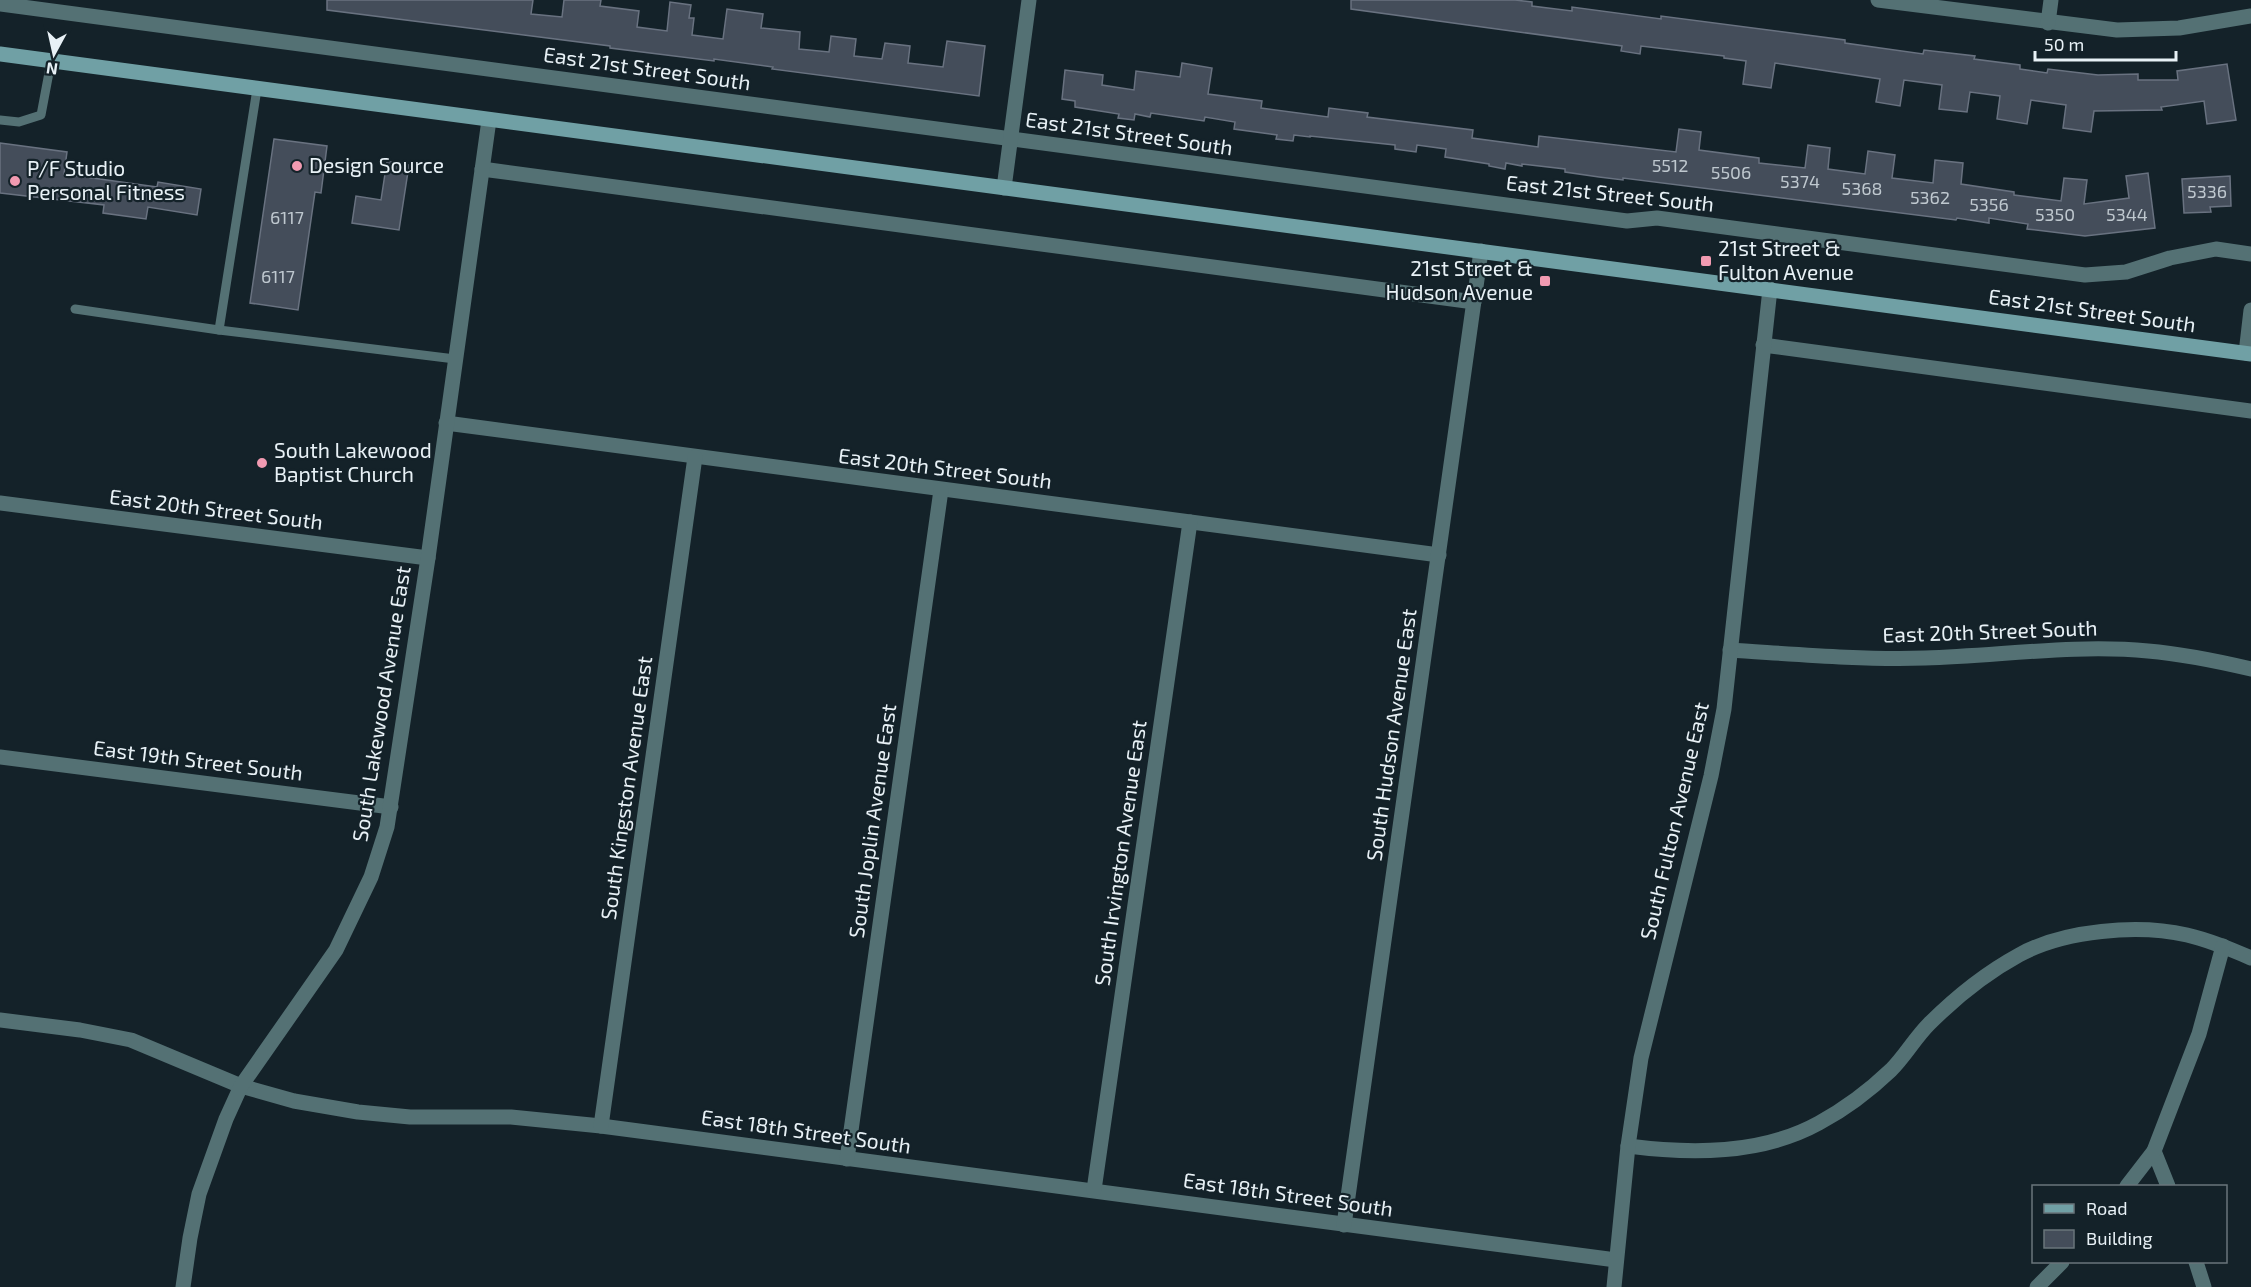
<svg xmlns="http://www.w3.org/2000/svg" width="2251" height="1287" font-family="'Exo 2',sans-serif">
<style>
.building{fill:#444d5a;stroke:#697280;stroke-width:1.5}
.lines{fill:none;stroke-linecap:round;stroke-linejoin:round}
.service{stroke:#547174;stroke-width:9}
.minor{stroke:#547174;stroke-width:15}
.secondary{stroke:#70a0a5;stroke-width:15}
.poi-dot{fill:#f19ab1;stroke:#142229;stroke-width:2}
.labels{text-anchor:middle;stroke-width:4.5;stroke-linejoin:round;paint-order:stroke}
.number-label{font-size:18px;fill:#bfc8cf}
.street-label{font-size:21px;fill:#e8f1f6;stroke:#142229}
.poi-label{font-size:21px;fill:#e8f1f6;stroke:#142229;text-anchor:start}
</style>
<rect width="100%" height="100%" fill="#142229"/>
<g class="building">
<polygon points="327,0 533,0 531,14 562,17 564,0 601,0 600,6 639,11 637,27 667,31 670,2 691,5 689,18 694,18 692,35 723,39 727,9 763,14 761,28 800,32 799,49 829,52 831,36 856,39 854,56 882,59 885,43 910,46 908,63 943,67 947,41 985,46 979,96 772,69 773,67 714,59 714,61 610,48 610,46 327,10"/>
<polygon points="1351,0 1515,0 1532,2 1532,6 1572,11 1572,7 1661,19 1661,16 1845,40 1845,43 1923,54 1924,50 1975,56 1974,59 2020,65 2020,69 2047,73 2048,69 2098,75 2138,74 2138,80 2178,80 2177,71 2227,64 2236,120 2207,124 2204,101 2161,107 2162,110 2094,111 2091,132 2063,128 2066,105 2031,100 2027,124 1997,119 2000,96 1970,92 1967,112 1939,109 1942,85 1904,80 1900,106 1876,102 1880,79 1775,63 1771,88 1743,84 1746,61 1724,58 1724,56 1641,46 1640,54 1621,51 1622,46 1351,9"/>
<polygon points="1182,63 1212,68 1208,94 1262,101 1261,108 1328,117 1329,108 1368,113 1367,117 1473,130 1472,138 1538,147 1539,136 1676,152 1679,129 1701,132 1699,150 1759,158 1759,163 1805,168 1808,145 1830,148 1828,169 1865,174 1868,151 1895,155 1892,178 1933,183 1935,160 1963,163 1961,184 2014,192 2014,195 2061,201 2064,178 2087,180 2084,204 2129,198 2126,176 2148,173 2155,228 2085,236 2027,229 2028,224 1989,218 1989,223 1957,218 1956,220 1623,178 1623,180 1599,177 1565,172 1565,169 1522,164 1522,166 1506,163 1505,169 1489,166 1489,164 1445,157 1446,149 1417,145 1416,152 1395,149 1395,145 1310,136 1310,137 1294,135 1293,141 1276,139 1277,135 1234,129 1235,122 1205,117 1204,121 1151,113 1150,117 1135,114 1134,120 1118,118 1119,114 1075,107 1075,101 1062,99 1065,70 1103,75 1102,85 1134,90 1136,71 1180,77"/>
<polygon points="274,139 327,146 321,193 315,192 298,310 250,303"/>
<polygon points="0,143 67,152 64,174 157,187 158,182 201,189 197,215 148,207 146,219 103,213 104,205 0,193"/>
<polygon points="387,161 409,165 399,230 352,223 356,196 381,200"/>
<polygon points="2230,176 2231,206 2210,207 2211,212 2184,213 2182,179"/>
</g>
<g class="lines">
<g class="service">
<polyline points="0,120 19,122 41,115 51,62"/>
<polyline points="75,309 219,330 455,359"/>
<polyline points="219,330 257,89"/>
</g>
<g class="minor">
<polyline points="1878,0 2117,30 2179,28 2251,16"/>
<polyline points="0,4 1627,221 1657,218 2085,275 2126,272 2170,258 2216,249 2251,254"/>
<polyline points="2048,23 2051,0"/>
<polyline points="482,169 1474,302"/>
<polyline points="1004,188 1029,0"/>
<polyline points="1763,345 2251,411"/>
<polyline points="2246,353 2251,310"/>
<polyline points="446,423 1439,555"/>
<polyline points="0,503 428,558"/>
<path d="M1730 650C1794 654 1860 660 1925 658 1999 656 2074 644 2148 651 2183 654 2217 661 2251 669"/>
<polyline points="0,757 391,807"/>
<polyline points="0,1020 80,1030 131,1040 241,1086 294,1101 358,1112 410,1117 511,1117 601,1126 1616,1260"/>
<polyline points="601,1126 695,457"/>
<path d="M1628 1146C1690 1154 1761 1155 1819 1123 1845 1109 1869 1091 1891 1070 1905 1056 1915 1038 1929 1024 1955 998 1986 973 2019 955 2064 930 2138 924 2187 935 2209 940 2230 949 2251 958"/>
<polyline points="2154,1151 2168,1186"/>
<polyline points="847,1159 941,490"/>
<polyline points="2127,1186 2154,1151 2199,1034 2223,946"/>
<polyline points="1094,1190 1190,522"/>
<polyline points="1344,1225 1481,251"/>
<polyline points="2196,1262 2204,1287"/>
<polyline points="183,1287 190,1238 199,1194 226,1119 241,1086 336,950 371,877 387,827 428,558 489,120"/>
<polyline points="1614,1287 1628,1146 1641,1058 1711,776 1724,709 1770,289"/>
<polyline points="2037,1287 2062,1262"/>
</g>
<polyline class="secondary" points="0,54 2251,354"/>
</g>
<g class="poi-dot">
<circle cx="297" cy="166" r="6"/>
<circle cx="15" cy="181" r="6"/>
<rect x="1700" y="255" width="12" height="12" rx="3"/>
<rect x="1539" y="275" width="12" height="12" rx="3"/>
<circle cx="262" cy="463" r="6"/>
</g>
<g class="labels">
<g class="number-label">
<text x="1670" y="172">5512</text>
<text x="1731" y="179">5506</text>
<text x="1800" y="188">5374</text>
<text x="1862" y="195">5368</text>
<text x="2207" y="198">5336</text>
<text x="1930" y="204">5362</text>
<text x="1989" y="211">5356</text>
<text x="2055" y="221">5350</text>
<text x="2127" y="221">5344</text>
<text x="287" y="224">6117</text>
<text x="278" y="283">6117</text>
</g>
<g class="street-label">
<text transform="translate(647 69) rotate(8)" y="7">East 21st Street South</text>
<text transform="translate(1129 134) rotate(8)" y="7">East 21st Street South</text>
<text transform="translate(1610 194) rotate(6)" y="7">East 21st Street South</text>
<text transform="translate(2092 311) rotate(8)" y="7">East 21st Street South</text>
<text transform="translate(945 469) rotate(7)" y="7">East 20th Street South</text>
<text transform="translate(216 510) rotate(7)" y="7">East 20th Street South</text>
<text transform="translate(1990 632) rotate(-2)" y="7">East 20th Street South</text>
<text transform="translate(382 704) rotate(-81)" y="7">South Lakewood Avenue East</text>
<text transform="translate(1392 735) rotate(-82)" y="7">South Hudson Avenue East</text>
<text transform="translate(198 761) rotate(7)" y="7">East 19th Street South</text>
<text transform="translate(627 788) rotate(-82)" y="7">South Kingston Avenue East</text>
<text transform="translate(873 821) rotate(-82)" y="7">South Joplin Avenue East</text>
<text transform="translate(1675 821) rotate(-77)" y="7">South Fulton Avenue East</text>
<text transform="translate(1121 853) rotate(-82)" y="7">South Irvington Avenue East</text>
<text transform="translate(806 1132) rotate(8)" y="7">East 18th Street South</text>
<text transform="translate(1288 1195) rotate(8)" y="7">East 18th Street South</text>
</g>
<g class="poi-label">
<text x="309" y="173">Design Source</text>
<text x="27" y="176">P/F Studio<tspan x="27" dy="24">Personal Fitness</tspan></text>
<text x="1718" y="256">21st Street &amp;<tspan x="1718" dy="24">Fulton Avenue</tspan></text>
<text x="1533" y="276" text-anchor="end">21st Street &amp;<tspan x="1533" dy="24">Hudson Avenue</tspan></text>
<text x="274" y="458">South Lakewood<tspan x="274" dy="24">Baptist Church</tspan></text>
</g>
</g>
<rect x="2032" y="1185" width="195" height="78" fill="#142229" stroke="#69757b" stroke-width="1.5"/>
<rect x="2044" y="1204" width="30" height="9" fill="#70a0a5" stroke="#69757b" stroke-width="1.5"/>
<text x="2086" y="1215" font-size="18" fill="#e8f1f6">Road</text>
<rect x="2044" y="1230" width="30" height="18" fill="#444d5a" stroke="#69757b" stroke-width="1.5"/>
<text x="2086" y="1245" font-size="18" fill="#e8f1f6">Building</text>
<g transform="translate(54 54) rotate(188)" stroke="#142229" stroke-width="4.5" paint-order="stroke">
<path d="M0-4.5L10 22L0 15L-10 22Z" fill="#e8f1f6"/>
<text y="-9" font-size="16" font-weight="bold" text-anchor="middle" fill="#e8f1f6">N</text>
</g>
<path d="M2035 51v9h141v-9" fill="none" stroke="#e8f1f6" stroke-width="3"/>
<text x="2044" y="51" font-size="18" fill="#e8f1f6" stroke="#142229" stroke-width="4.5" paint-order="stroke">50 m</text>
</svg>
